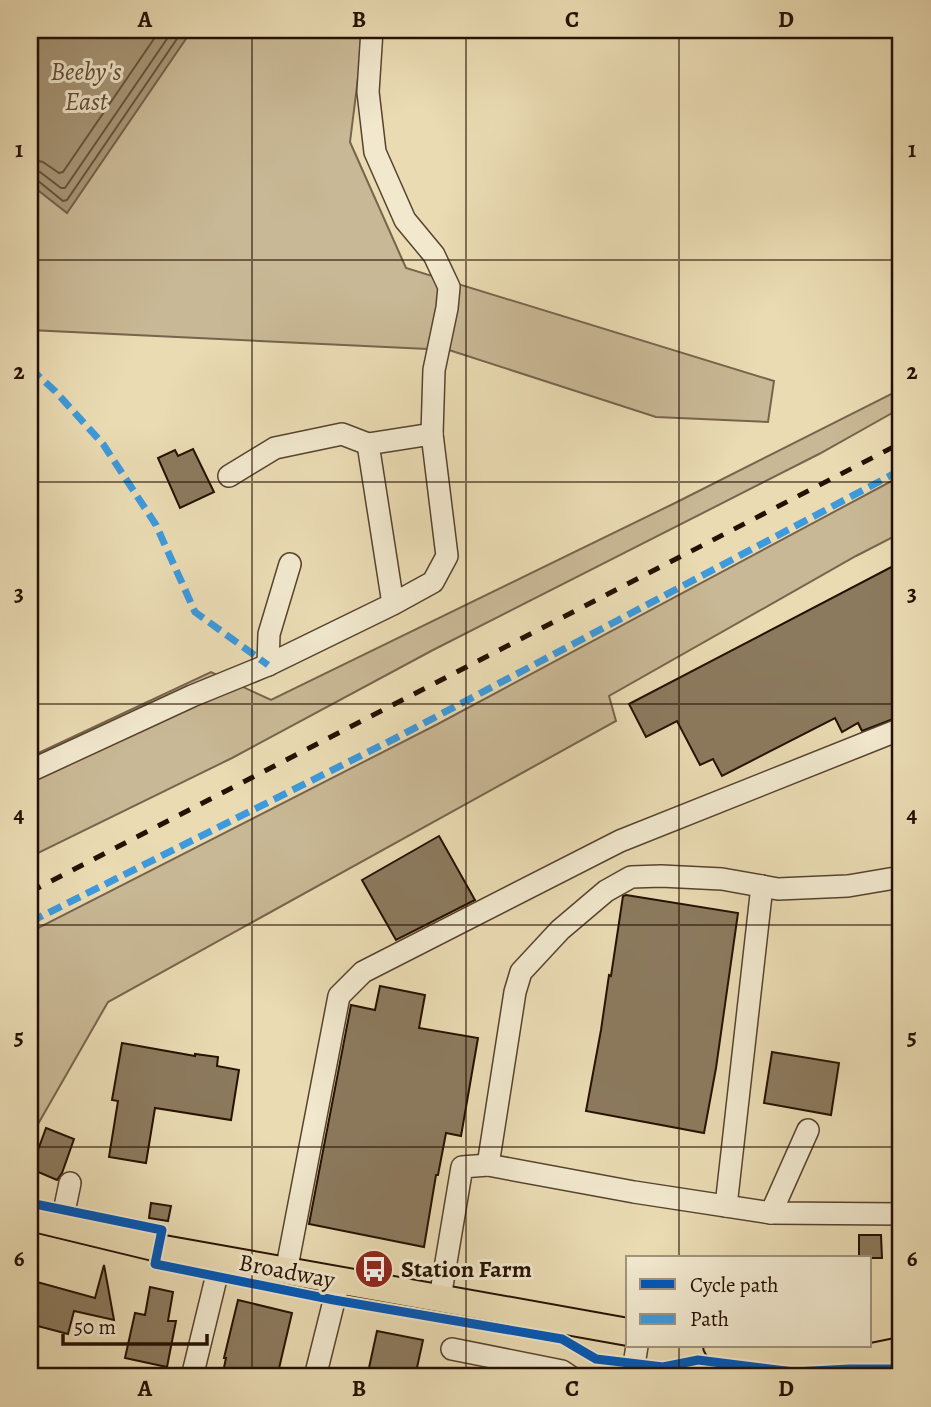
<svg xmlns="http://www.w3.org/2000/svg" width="931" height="1407" font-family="Alegreya,serif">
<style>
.green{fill:#c9b895;stroke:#78644c;stroke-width:2}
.water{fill:#a79677;stroke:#736048;stroke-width:2}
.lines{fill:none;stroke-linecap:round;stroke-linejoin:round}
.shore{stroke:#66533c;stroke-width:2}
.building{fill:#8c7a5e;stroke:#261002;stroke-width:2}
.minor-casing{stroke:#57432e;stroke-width:24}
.major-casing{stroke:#261002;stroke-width:30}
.minor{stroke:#f1e8ce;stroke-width:21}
.major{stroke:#eadbb3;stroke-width:26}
.rail{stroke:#261002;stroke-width:5;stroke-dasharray:12 12;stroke-linecap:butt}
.quiet{stroke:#3c9add;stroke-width:7;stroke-dasharray:14 7;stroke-linecap:butt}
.cycleway-casing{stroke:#f1e8ce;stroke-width:13}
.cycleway{stroke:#0057b8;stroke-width:9}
.grid{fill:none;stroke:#261002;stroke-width:2;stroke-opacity:0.55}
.labels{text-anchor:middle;stroke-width:6;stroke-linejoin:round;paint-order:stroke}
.poi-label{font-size:24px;font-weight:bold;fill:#261002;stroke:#f1e8ce;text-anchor:start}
.street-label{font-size:24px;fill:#261002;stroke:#f1e8ce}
.water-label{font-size:26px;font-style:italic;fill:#604c37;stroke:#f1e8ce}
.neatline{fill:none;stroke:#261002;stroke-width:2.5}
.grid-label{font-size:23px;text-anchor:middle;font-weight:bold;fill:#261002}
</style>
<rect width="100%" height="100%" fill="#eadbb3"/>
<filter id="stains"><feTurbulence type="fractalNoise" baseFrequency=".00286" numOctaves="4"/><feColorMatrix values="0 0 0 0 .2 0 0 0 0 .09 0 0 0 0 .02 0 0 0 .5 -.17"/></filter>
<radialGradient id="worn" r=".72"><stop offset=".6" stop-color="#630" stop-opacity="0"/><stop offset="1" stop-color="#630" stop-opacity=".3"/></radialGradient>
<g class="green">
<polygon points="30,30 364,30 350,142 406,268 774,381 768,422 656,417 449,350 30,330"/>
<polygon points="901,389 901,408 819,454 433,650 232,758 30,857 30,757 211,672 271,700 675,503"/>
<polygon points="901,476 901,533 856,556 609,696 616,721 108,1002 30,1138 30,932 434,726"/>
</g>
<polygon class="water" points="30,30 192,30 67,213 30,184"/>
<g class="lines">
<g class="shore">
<polyline points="30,159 43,162 59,173 63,172 160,30"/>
<polyline points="30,170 40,172 61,188 65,188 173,30"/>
<polyline points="30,179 37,180 63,201 67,200 183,30"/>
</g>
</g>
<g class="building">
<polygon points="193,449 214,492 180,508 158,458 175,450 178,456"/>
<polygon points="901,562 901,716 862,731 858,723 842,732 835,718 722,776 713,759 700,765 677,721 646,737 629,704"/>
<polygon points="439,836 475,900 396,940 362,880"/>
<polygon points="626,895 738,913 716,1068 704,1133 586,1111 601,1030 609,975 611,976 623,896"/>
<polygon points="380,986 425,995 419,1028 478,1038 461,1136 446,1133 438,1175 436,1175 424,1247 309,1224 351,1005 375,1010"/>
<polygon points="122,1043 195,1056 195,1054 218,1057 217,1066 239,1070 231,1120 155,1108 146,1163 109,1157 118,1101 112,1100"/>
<polygon points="772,1052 839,1063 831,1115 764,1103"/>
<polygon points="46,1128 74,1139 62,1173 57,1180 31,1169"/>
<polygon points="151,1203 171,1206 168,1221 149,1218"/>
<polygon points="859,1235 881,1235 882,1258 859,1258"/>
<polygon points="104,1265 114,1320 74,1311 68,1334 30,1324 30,1280 95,1298"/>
<polygon points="150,1287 173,1292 168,1321 176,1321 167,1367 125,1358 135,1313 145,1315"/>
<polygon points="238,1300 292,1313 277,1377 222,1377 226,1358 224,1358"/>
<polygon points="377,1331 423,1340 415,1377 367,1377"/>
</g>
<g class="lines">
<defs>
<g id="minor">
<polyline points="372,30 368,92 375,152 405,220 434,255 449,287 447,308 434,370 432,434"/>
<polyline points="229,476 275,448 342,434 368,444"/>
<polyline points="268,665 269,634 290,564"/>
<polyline points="30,771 192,696 268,665 393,604 433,582 447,556 432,434 368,444 393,604"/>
<polyline points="488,1165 634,1192 771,1213 901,1214"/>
<polyline points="726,1206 762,886"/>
<polyline points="771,1213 808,1130"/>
<polyline points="61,1226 70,1183"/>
<polyline points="286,1272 339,996 363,972 620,841 901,729"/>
<polyline points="440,1298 462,1167 488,1165 515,992 521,972 560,930 606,891 631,877 661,876 722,879 778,889 848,886 901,877"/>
<polyline points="452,1349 562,1371 571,1377"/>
<polyline points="192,1377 221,1258"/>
<polyline points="315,1377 339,1281"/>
<polyline points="632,1377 637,1346"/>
</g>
<g id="major">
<polyline points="30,1217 158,1248 628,1332"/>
<polyline points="717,1346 793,1357 862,1359 901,1351"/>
</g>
</defs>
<use href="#minor" class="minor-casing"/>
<use href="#major" class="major-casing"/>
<use href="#minor" class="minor"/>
<use href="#major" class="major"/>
<polyline class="rail" points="30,892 901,443"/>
<g class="quiet">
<polyline points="30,368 55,391 103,444 156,525 195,612 268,665"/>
<polyline points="30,922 396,738 901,470"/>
</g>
<defs>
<polyline id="cycleway" points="30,1203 162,1230 155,1264 334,1300 562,1339 596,1359 663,1367 698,1360 794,1372 849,1369 901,1369"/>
</defs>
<use href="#cycleway" class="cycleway-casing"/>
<use href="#cycleway" class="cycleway"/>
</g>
<path class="grid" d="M252 30V1377M466 30V1377M679 30V1258M30 260H901M30 482H901M30 704H901M30 925H901M30 1147H901M679 1346V1377"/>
<defs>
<symbol id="bus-disc" viewBox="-11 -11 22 22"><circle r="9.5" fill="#8f2418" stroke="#f1e8ce"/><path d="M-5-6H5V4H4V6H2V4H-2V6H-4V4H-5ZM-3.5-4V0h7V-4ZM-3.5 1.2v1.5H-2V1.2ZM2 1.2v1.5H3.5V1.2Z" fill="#fff"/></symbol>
</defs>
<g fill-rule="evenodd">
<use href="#bus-disc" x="352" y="1247" width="44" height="44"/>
</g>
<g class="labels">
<g class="poi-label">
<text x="401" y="1277">Station Farm</text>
</g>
<g class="street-label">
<text transform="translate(287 1271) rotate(11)" y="8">Broadway</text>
</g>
<g class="water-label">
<text x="86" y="80">Beeby's<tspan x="86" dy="30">East</tspan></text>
</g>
</g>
<rect width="931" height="1407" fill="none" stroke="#eadbb3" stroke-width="77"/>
<rect x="626" y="1256" width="245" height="91" fill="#f1e8ce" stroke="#a0927c" stroke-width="2"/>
<rect x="640" y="1279" width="35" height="10" fill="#0057b8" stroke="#a0927c" stroke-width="2"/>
<text x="690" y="1292" font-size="21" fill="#261002">Cycle path</text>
<rect x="640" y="1314" width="35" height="10" fill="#3c9add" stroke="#a0927c" stroke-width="2"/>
<text x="690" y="1326" font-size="21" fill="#261002">Path</text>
<path d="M63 1334v10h144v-10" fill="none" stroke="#261002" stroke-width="3.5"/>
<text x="74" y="1334" font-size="21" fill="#261002" stroke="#f1e8ce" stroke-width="5" paint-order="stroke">50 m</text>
<rect x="38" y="38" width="854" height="1330" class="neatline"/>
<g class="grid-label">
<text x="145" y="27">A</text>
<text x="359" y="27">B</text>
<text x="572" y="27">C</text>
<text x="786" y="27">D</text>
<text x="19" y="157">1</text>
<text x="912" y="157">1</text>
<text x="19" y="379">2</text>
<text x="912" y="379">2</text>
<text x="19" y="601">3</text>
<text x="912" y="601">3</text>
<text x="19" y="822">4</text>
<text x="912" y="822">4</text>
<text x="19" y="1044">5</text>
<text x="912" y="1044">5</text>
<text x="19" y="1266">6</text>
<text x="912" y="1266">6</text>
<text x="145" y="1396">A</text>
<text x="359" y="1396">B</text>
<text x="572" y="1396">C</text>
<text x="786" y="1396">D</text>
</g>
<rect width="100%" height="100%" filter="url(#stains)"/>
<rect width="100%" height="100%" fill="url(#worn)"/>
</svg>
